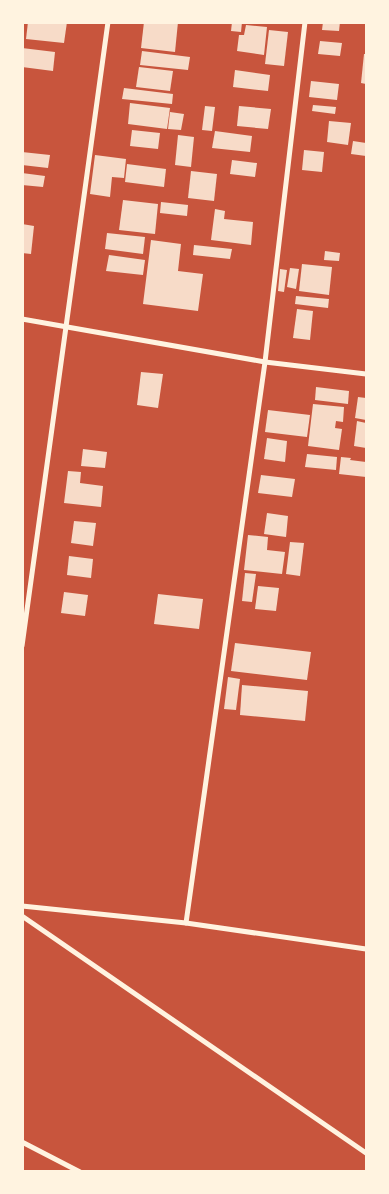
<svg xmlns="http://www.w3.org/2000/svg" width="389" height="1194" font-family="Montserrat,sans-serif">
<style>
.building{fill:#f7dbc8}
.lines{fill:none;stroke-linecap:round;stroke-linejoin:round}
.minor{stroke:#fff3e0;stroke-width:5}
</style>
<rect width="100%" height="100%" fill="#c8553d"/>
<g class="building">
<polygon points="28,22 67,22 64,43 26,39"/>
<polygon points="144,22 178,22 175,52 141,48"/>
<polygon points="232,22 242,22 241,32 231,31"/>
<polygon points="323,22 340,22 339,31 322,30"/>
<polygon points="246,25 267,27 264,55 237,51 239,35 244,35"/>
<polygon points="269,30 288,32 284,66 265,64"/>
<polygon points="320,41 342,43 340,56 318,54"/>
<polygon points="22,48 55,52 53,71 22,67"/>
<polygon points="142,51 190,57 188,70 140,65"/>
<polygon points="364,54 366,54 366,84 361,83"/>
<polygon points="139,67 173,71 170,91 136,87"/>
<polygon points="235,70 270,75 268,91 233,87"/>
<polygon points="311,81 339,84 337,100 309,97"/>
<polygon points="124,88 173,94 172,104 122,99"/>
<polygon points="130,103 170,108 167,129 128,124"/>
<polygon points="313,105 336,107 335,114 312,111"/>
<polygon points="205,106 215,107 212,131 202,130"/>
<polygon points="239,106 271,109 268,129 237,126"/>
<polygon points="170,112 184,114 181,130 168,129"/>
<polygon points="329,121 351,123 348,145 327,142"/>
<polygon points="132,130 160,133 158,149 130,146"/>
<polygon points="215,131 252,136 250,152 212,148"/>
<polygon points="178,135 194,137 191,167 175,165"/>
<polygon points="353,141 366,143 366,156 351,154"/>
<polygon points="304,150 324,152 322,172 302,170"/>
<polygon points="22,152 50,155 48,168 22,165"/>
<polygon points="95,155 126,159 124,178 112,177 110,197 90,194"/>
<polygon points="232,160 257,163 255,177 230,174"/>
<polygon points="127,164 166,169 164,187 125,182"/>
<polygon points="191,171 217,174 214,201 188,198"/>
<polygon points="22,173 45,176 43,187 22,185"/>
<polygon points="123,200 158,204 155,234 119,230"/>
<polygon points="161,202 188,205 187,216 160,213"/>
<polygon points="215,209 225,211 224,219 253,222 251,245 211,240"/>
<polygon points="22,224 34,226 31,254 22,253"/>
<polygon points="107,233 145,237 143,254 105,249"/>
<polygon points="151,240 181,244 178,271 203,274 198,311 143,304"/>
<polygon points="194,245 232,249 230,259 193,255"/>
<polygon points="325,251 340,253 339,261 324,260"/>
<polygon points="109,255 145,260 143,275 106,271"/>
<polygon points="302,264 332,267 329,295 299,291"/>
<polygon points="290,268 299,269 296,289 287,287"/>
<polygon points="280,269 287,270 284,292 278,291"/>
<polygon points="296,296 329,299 328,308 295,304"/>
<polygon points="297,309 313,311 310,340 293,338"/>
<polygon points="141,372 163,374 158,408 137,405"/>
<polygon points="316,387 349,391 348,404 315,400"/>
<polygon points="358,397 366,398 366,420 355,418"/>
<polygon points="313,404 344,407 343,422 336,421 335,428 342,429 339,450 308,446"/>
<polygon points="268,410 310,415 307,437 265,432"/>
<polygon points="357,421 366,423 366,448 354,446"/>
<polygon points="267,438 287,441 285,462 264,459"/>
<polygon points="83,449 107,452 105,468 81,466"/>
<polygon points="307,454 337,457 336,470 305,467"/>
<polygon points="341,457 351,458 350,460 366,462 366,477 339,474"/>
<polygon points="68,471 81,472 80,483 103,486 101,507 64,503"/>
<polygon points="261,475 295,479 292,497 258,493"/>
<polygon points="267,513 288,516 286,537 264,534"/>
<polygon points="74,521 96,523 93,546 71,543"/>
<polygon points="248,535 268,537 267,550 285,552 282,574 244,570"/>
<polygon points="290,542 304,543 300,576 286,574"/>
<polygon points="69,556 93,559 91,578 67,575"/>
<polygon points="245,573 256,574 252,602 242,601"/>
<polygon points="258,586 279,588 276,611 255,609"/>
<polygon points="64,592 88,595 85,616 61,613"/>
<polygon points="158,594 203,599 199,629 154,624"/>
<polygon points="235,643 311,652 307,680 231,671"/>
<polygon points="228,677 240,679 236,710 224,709"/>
<polygon points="242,685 308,691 305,721 240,715"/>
</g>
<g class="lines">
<g class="minor">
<polyline points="22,319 265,362 366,374"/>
<polyline points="22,646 108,22"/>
<polyline points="22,906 186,923 366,949"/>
<polyline points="22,916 366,1153"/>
<polyline points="186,923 265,362 305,22"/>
<polyline points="22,1142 80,1172"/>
</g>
</g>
<rect width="389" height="1194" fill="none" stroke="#fff3e0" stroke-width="48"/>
</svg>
